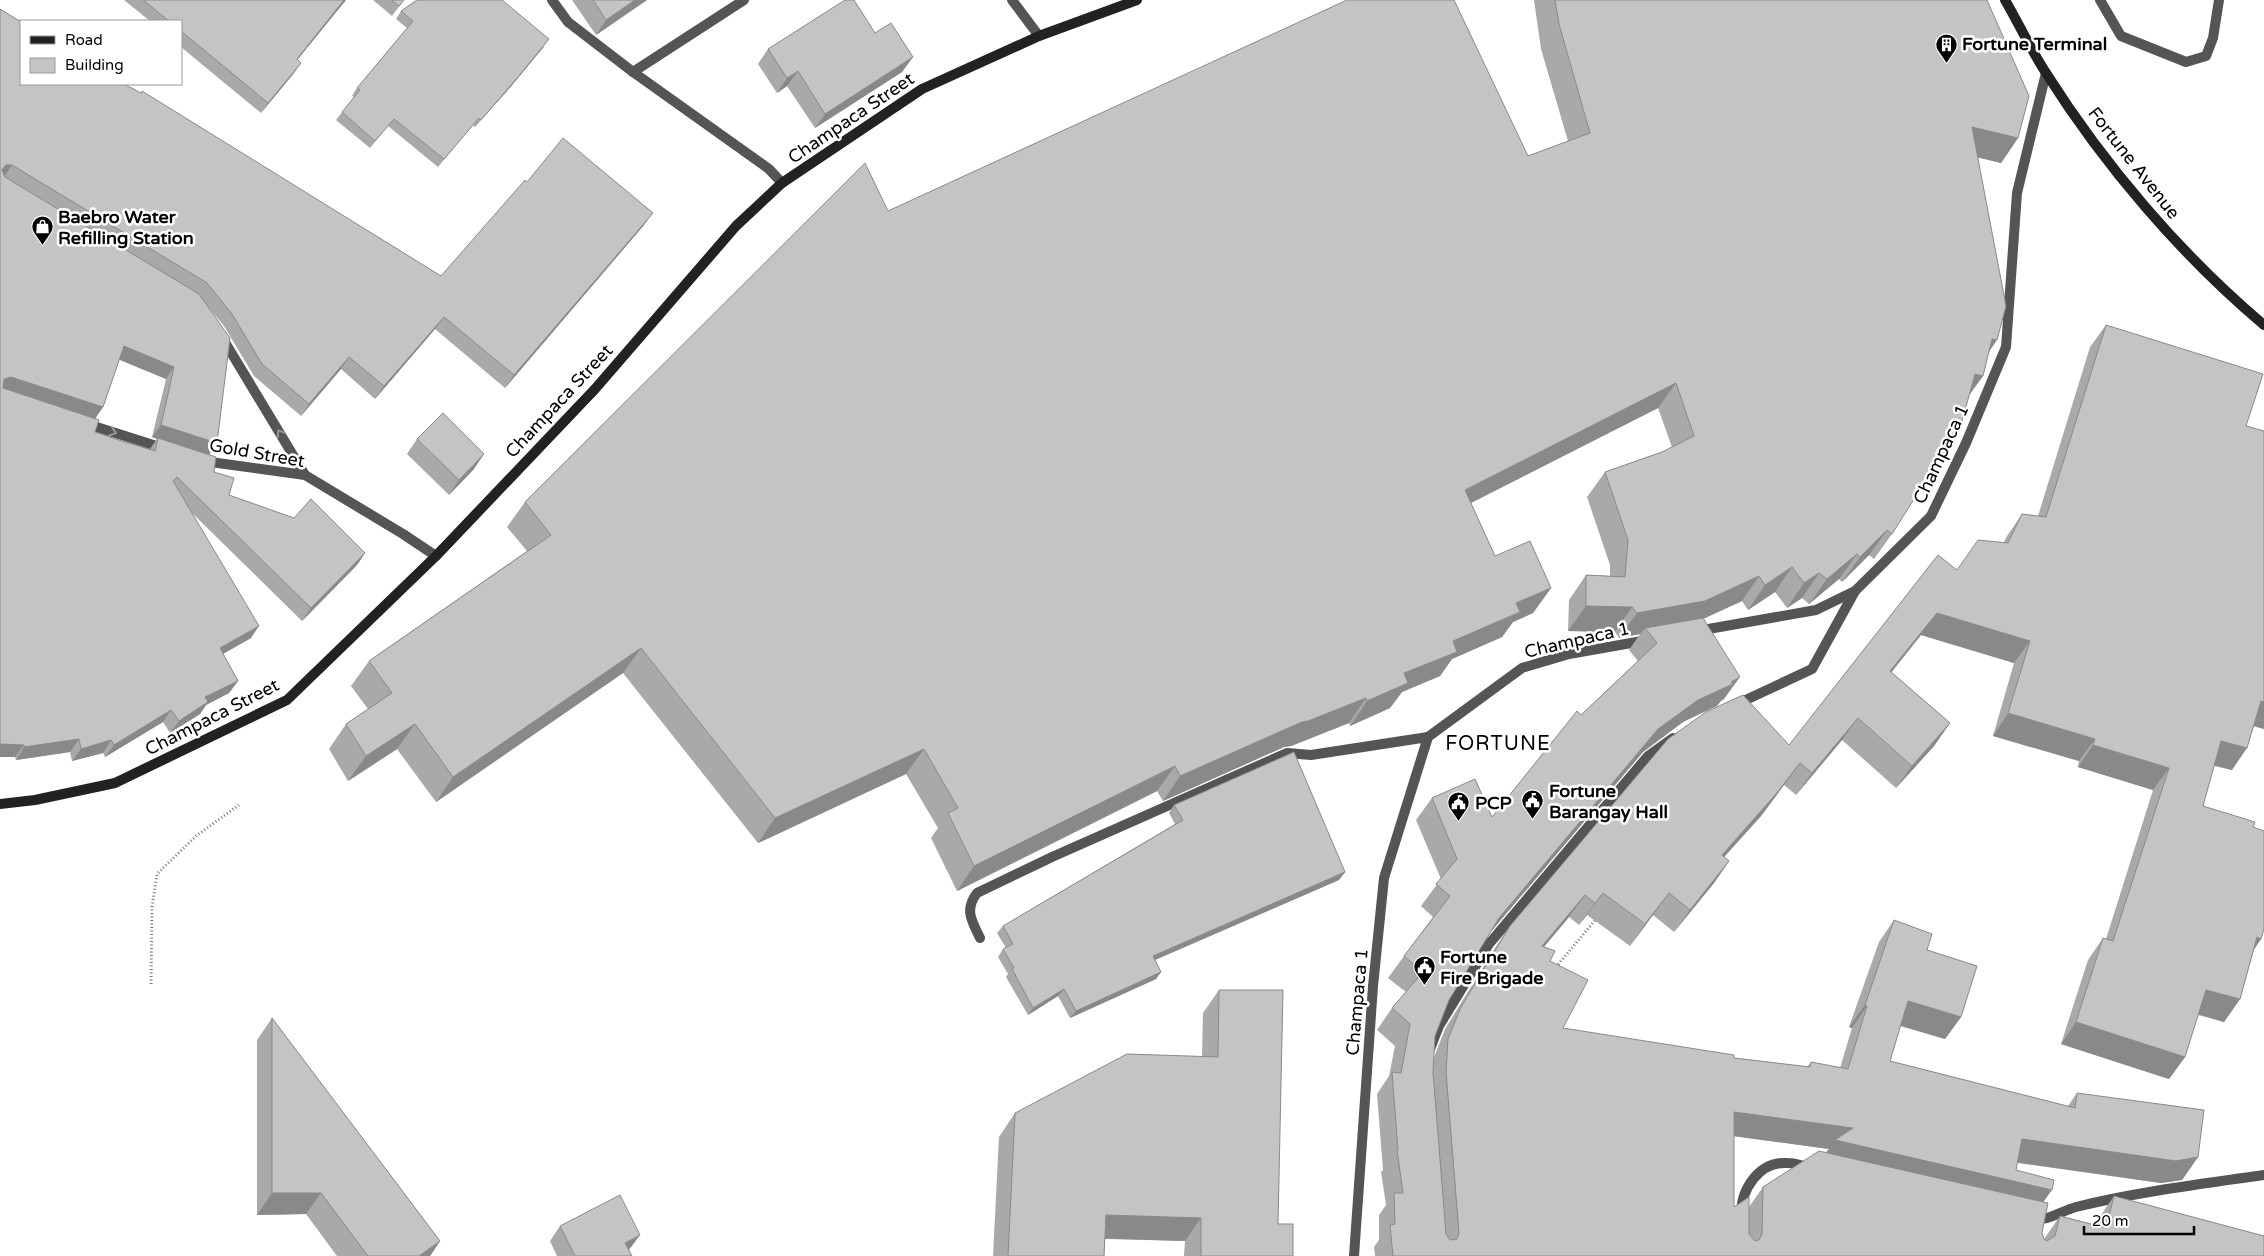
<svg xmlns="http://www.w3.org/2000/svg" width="2264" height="1256" font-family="'Varela Round',sans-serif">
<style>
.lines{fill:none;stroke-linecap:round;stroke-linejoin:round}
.path{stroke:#777;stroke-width:3;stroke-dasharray:1 2.5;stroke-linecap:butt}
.lane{stroke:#555;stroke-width:10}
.street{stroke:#555;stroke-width:10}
.secondary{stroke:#222;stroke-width:10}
.wall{fill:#a9a9a9;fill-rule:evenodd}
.shaded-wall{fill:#898989}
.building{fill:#c4c4c4;stroke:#898989}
.oneway{stroke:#999}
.labels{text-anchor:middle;stroke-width:5;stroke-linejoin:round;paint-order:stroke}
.poi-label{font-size:18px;font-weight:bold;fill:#000;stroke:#fff;text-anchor:start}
.street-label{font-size:18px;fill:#000;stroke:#fff}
.quarter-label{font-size:20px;letter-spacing:1px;fill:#000;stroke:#fff}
</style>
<rect width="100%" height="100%" fill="#fff"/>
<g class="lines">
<g class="path">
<polyline points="1556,967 1597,918"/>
<polyline points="151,984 152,907 157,874 196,836 239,805"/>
</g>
<g class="lane">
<polyline points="552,0 568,22 633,72 769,169 782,183"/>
<polyline points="2100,0 2121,36 2186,62 2206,56 2213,38 2219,0"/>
<polyline points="633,72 744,0"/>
<polyline points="1737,704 1812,669 1855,591"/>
<path d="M980 938C972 921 964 910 977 893L1052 857 1287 753 1311 755 1428 737"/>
<polyline points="1430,1049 1439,1026 1489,944 1648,756 1673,738"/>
<path d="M1741 1215C1741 1189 1759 1161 1788 1163 1795 1163 1804 1166 1811 1168"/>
<path d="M2032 1218C2048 1222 2061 1211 2076 1207 2137 1192 2201 1184 2264 1175"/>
</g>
<g class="street">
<polyline points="1012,0 1039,36"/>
<polyline points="223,339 305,475"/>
<polyline points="84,423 166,449"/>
<polyline points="203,461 305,475 403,534 436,556"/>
<polyline points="1697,631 1816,610 1855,591 1931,516 1966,443 2006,347 2017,193 2046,73"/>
<polyline points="1354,1256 1373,986 1384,878 1428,737 1522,668 1569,654 1648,640"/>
</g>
<g class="secondary">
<path d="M2005 0C2019 24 2031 50 2046 73 2105 166 2180 254 2264 325"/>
<polyline points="0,804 35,800 115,783 287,700 436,556 595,389 736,226 782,183 922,89 1039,36 1137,0"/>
</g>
</g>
<g class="wall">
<polygon points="124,0 346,0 297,59 294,73 261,113 181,47 181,21 150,21"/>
<polygon points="373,0 404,0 392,16"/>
<polygon points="572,0 647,0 596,35"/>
<path d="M1534 0H1987L2018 138 2001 163 1978 157 1988 353 1983 376 1969 395 1892 534 1874 559 1869 555 1842 582 1839 579 1809 604 1802 598 1787 608 1775 592 1748 610 1742 601 1704 618 1724 699 1683 722 1643 752 1491 931 1449 1000 1435 1036 1433 1060 1445 1029 1495 948 1510 926 1789 745 1957 570 2004 542 2007 536 2022 514 2038 516 2090 347 2106 325 2246 426 2264 431V729L2254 726 2232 770 2214 766 2203 806 2253 827 2261 939 2254 949 2240 999 2224 1022 2198 1015 2185 1057 2169 1079 2061 1044 2088 960 2103 938 2106 939 2153 790 2078 767 2079 761 1993 736 2014 663 1921 635 1891 672 1950 723 1934 746 1896 788 1842 740 1796 795 1784 785 1761 816 1724 857 1729 861 1714 883 1674 932 1653 915 1630 946 1587 915 1579 925 1569 917 1544 947 1550 961 1563 1028 1734 1058 1807 1067 1811 1062 1840 1068 1852 1028 1849 1027 1879 942 1894 920 1927 950 1961 1017 1945 1039 1900 1026 1890 1061 2068 1106 2077 1093 2198 1157 2182 1180 2161 1183 2017 1163 2016 1170 2043 1202 2042 1233 2044 1239 2060 1216 2097 1225 2099 1218 2114 1196 2264 1256H1375L1374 1247 1379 1240V1215L1386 1205 1381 1172 1383 1170 1377 1094 1389 1076 1395 1046 1377 1030 1392 1008 1406 992 1388 978 1404 956 1433 917 1421 906 1441 879 1416 820 1432 798 1492 817 1581 715 1638 661 1629 650 1640 634 1619 638 1615 632 1568 631 1569 600 1586 575 1610 576V565L1587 497 1605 472 1662 452 1672 447 1658 408 1471 503 1495 556 1551 588 1533 613 1513 622 1502 637 1452 659 1440 676 1402 692 1390 708 1350 726 1349 723 1291 746 1284 747 1163 801 1157 791 957 891 931 838 938 828 906 774 758 843 623 673 436 802 397 749 348 781 329 749 346 724 368 709 351 686 369 661 527 551 507 527 525 502 888 211 1528 156 1568 141 1541 49ZM1734 1136 1829 1149 1826 1152 1763 1187 1749 1207H1734Z"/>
<path d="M0 9 441 276 527 182 644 225 505 388 435 329 375 399 341 369 301 416 254 376 224 326 209 308V455L214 472 229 495 365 553 357 565 302 621 192 513 251 638 223 654 238 681 229 693 206 705 200 714 170 733 163 722 105 757 103 753 72 761 70 752 16 760 15 757H0ZM119 359 166 379 152 437 157 439 150 449 95 432V418L103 407Z"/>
<polygon points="401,11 544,47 513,84 475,127 473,125 438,167 388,126 370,148 336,120 354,97 352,96 357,88 407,28 396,19"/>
<polygon points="875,33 913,57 902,72 815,128 787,86 777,93 758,64 768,49"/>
<polygon points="417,439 474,469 449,495 407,454"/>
<polygon points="1174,805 1345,872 1339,880 1155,960 1161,972 1156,979 1070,1018 1058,996 1028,1015 1006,977 1008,974 998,957 1003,949 1006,948 997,933 1003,926 1175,824 1169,813"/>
<polygon points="1219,990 1278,1224 1293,1256 1184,1256 1185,1241 1105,1239 1104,1256 993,1256 999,1137 1015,1113 1202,1057 1203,1013"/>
<polygon points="272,1018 440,1241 430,1256 337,1256 306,1214 257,1215 257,1040"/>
<polygon points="560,1226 629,1250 632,1256 557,1256 550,1241"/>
</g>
<g class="shaded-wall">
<polygon points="344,0 346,0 290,69 297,59"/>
<polygon points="635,0 647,0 596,35 606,20"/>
<polygon points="549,39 513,84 475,127 481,120"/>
<polygon points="913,57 902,72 815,128 825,114"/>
<polygon points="301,63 294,73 261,113 268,103"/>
<polygon points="798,71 787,86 777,93 787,78"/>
<polygon points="1972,127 2018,138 2001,163 1955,152"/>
<polygon points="6,165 12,165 4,177 0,173"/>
<polygon points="653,213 644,225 505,388 514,375"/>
<polygon points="444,317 435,329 375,399 384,386"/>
<polygon points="1992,339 1997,340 1980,365"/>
<polygon points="124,346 174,367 166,379 115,358"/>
<polygon points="349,357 341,369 301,416 309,404"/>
<polygon points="1975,374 1983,376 1965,401"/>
<polygon points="11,377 103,407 95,419 2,389 4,379"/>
<polygon points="1676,383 1658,408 1447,515 1465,490"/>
<polygon points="161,425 217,443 209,455 152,437"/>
<polygon points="484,454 474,469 449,495 459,480"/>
<polygon points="1887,530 1869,555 1842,582 1860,557"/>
<polygon points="365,553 357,565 302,621 311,608"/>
<polygon points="1857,554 1839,579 1809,604 1827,579"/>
<polygon points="1792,567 1775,592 1748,610 1765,585"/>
<polygon points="1819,573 1802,598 1787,608 1804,583"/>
<polygon points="1759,576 1742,601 1688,626 1645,628 1640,634 1619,638 1637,613"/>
<polygon points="1551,588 1533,613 1513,622 1502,637 1452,659 1440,676 1402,692 1390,708 1350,726 1367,701 1404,673 1453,641 1516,603"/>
<polygon points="1586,606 1632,607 1615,632 1568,631"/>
<polygon points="1937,613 2030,641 2014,663 1921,635 1875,693 1890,671"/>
<polygon points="259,626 251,638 212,660 220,648"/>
<polygon points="641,648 623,673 436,802 453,777"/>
<polygon points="1740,677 1724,699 1721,701 1717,706 1683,722 1643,752 1484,940 1499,918 1658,729 1698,700"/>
<polygon points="238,681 229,693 206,705 200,714 170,733 179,721 205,697"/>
<polygon points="1366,698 1349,723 1291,746 1284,747 1163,801 1180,776 1302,722"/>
<polygon points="2261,701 2264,702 2264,729 2246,724"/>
<polygon points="171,710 163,722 105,757 114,745"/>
<polygon points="2008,713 2095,739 2079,761 1993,736"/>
<polygon points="1858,718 1842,740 1796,795 1812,773"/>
<polygon points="1950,723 1934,746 1896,788 1912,766"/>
<polygon points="415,724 397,749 348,781 366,756"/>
<polygon points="79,739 70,752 16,760 24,747"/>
<polygon points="111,740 103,753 72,761 81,749"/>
<polygon points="2221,741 2247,748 2232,770 2205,763"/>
<polygon points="0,744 24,745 15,757 0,757"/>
<polygon points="2093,745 2169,768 2153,790 2078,767"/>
<polygon points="924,749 906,774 758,843 775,818"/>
<polygon points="1800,763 1784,785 1761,816 1706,877 1722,855"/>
<polygon points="1175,766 1157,791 957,891 974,866"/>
<polygon points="1729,861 1714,883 1674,932 1690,910"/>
<polygon points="1345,872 1339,880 1148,963 1153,956"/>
<polygon points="1603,893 1587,915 1579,925 1595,903"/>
<polygon points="1669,893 1653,915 1630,946 1645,924"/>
<polygon points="1585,895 1569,917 1526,968 1542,946"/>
<polygon points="2257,937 2261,939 2246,961"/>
<polygon points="1161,972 1156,979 1070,1018 1076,1011"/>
<polygon points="1064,989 1058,996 1028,1015 1033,1008"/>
<polygon points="2206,990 2240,999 2224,1022 2191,1012"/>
<polygon points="1908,1001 1961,1017 1945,1039 1892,1023"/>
<polygon points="1865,1005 1867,1006 1852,1028 1849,1027"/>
<polygon points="2076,1022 2185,1057 2169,1079 2061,1044"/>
<polygon points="1734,1112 1853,1128 2052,1190 2036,1212 1819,1162 1829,1149 1718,1134"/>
<polygon points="2022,1139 2198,1157 2182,1180 2161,1183 2007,1161"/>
<polygon points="272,1193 321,1193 306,1214 257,1215"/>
<polygon points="1106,1215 1201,1218 1185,1241 1089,1238"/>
<polygon points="640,1235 629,1250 618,1256 625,1243"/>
<polygon points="440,1241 430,1256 419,1256"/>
</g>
<g class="building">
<polygon points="143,0 344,0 297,59 301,63 268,103 181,31 181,21 169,21"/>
<polygon points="392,0 404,0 399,6"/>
<polygon points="417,0 502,0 549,39 518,77 481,120 479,118 444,159 394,119 375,141 342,112 360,90 357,88 413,21 401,11"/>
<polygon points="593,0 635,0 606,20"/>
<polygon points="845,0 854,0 875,33 891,23 913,57 825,114 798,71 787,78 768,49"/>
<polygon points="1347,0 1454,0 1528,156 1590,133 1559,24 1555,0 1987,0 2029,96 2018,138 1972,127 2006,306 1997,340 1992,339 1983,376 1975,374 1961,425 1892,534 1887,530 1860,557 1857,554 1827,579 1819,573 1804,583 1792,567 1765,585 1759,576 1705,601 1637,613 1632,607 1586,606 1586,575 1625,577 1628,540 1605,472 1662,452 1694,436 1676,383 1465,490 1495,556 1530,541 1551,588 1516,603 1520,612 1453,641 1457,652 1404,673 1408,683 1367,701 1366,698 1308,721 1302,722 1180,776 1175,766 974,866 948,813 958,808 924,749 775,818 641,648 453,777 415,724 366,756 346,724 392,693 369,661 551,535 525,502 865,163 888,211"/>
<polygon points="0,9 21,22 21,84 124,84 141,93 142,91 441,276 525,180 527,182 563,138 653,213 514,375 444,317 384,386 349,357 309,404 262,364 232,314 207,283 12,165 6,165 2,170 5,177 199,294 230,338 217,443 161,425 174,367 124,346 103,407 11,377 4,379 3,388 99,420 95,432 122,441 155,451 158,438 216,457 214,472 234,478 229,495 294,518 311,499 365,553 311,608 177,477 173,481 259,626 220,648 238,681 205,697 208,702 179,721 171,710 114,745 111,740 81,749 79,739 24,747 24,745 0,744"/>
<polygon points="2106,325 2263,374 2246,426 2264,431 2264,702 2261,701 2247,748 2221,741 2203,806 2255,822 2253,827 2264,831 2264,929 2261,939 2257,937 2240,999 2206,990 2185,1057 2076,1022 2103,938 2113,941 2169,768 2093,745 2095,739 2008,713 2030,641 1937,613 1890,671 1950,723 1912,766 1858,718 1812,773 1800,763 1776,794 1722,855 1729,861 1690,910 1669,893 1645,924 1603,893 1595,903 1585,895 1542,946 1555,951 1550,961 1588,980 1563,1028 1734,1055 1734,1058 1810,1067 1811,1062 1848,1069 1867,1006 1865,1005 1894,920 1932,934 1927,950 1977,966 1961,1017 1908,1001 1890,1061 2075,1108 2077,1093 2204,1110 2198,1157 2176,1161 2022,1139 2016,1170 2054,1180 2052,1190 1835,1140 1853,1128 1734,1112 1734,1207 1749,1197 1749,1234 1755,1241 1759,1240 1762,1234 1763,1187 1819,1151 2048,1203 2042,1233 2044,1239 2047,1241 2055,1236 2060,1216 2106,1228 2114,1196 2264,1236 2264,1256 1393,1256 1390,1225 1395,1224 1394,1193 1403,1193 1397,1150 1398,1150 1392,1072 1401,1073 1410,1024 1392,1008 1423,972 1404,956 1450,896 1436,884 1457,859 1432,798 1475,779 1492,817 1577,711 1581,715 1657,643 1645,628 1703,618 1740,677 1731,682 1733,684 1698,700 1658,729 1499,918 1449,1000 1435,1036 1433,1072 1446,1234 1450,1240 1457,1239 1459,1233 1446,1072 1448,1039 1461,1007 1510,926 1668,739 1706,712 1743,695 1789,745 1938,555 1957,570 1978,540 2008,543 2022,514 2046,517"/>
<polygon points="443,413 484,454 459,480 417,439"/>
<polygon points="1294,752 1345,872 1153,956 1161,972 1076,1011 1064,989 1033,1008 1012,969 1014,968 1003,949 1013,944 1003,926 1183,820 1174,805"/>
<polygon points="1219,990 1283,990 1278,1224 1293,1224 1293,1256 1201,1256 1201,1218 1106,1215 1104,1256 1008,1256 1015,1113 1127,1054 1218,1057"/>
<polygon points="272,1018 440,1241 419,1256 368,1256 321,1193 272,1193"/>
<polygon points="620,1195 640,1235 625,1243 632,1256 575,1256 560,1226"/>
</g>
<defs><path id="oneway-chevron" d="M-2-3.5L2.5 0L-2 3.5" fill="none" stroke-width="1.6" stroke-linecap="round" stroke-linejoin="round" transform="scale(1.25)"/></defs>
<g class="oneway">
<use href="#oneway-chevron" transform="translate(113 432) rotate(18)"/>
<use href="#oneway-chevron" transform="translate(280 433) rotate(-121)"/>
</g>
<defs>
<symbol id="building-pin" viewBox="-11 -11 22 30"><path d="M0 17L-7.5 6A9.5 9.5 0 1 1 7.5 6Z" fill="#000" stroke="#fff"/><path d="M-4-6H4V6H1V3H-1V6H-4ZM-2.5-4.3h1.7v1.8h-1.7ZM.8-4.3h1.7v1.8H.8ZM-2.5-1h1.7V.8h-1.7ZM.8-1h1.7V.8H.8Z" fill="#fff"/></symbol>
<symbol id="shop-pin" viewBox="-11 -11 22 30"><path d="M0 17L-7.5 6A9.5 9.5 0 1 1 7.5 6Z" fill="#000" stroke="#fff"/><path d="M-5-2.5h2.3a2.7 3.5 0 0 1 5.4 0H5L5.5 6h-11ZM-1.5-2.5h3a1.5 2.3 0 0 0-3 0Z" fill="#fff"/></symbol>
<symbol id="civic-pin" viewBox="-11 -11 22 30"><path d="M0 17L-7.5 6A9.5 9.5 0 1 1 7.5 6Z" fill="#000" stroke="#fff"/><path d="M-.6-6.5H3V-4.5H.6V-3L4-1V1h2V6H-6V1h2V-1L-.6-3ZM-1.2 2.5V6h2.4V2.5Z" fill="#fff"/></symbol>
</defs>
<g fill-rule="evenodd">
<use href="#building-pin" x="1934" y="32" width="25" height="34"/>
<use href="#shop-pin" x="30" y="214" width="25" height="34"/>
<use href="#civic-pin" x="1520" y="788" width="25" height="34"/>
<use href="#civic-pin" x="1446" y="790" width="25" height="34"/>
<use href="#civic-pin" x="1412" y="954" width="25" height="34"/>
</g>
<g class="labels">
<g class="poi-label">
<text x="1962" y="50">Fortune Terminal</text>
<text x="58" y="223">Baebro Water<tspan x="58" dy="21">Refilling Station</tspan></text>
<text x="1549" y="797">Fortune<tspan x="1549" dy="21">Barangay Hall</tspan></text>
<text x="1475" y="809">PCP</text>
<text x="1440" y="963">Fortune<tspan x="1440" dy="21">Fire Brigade</tspan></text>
</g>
<g class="street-label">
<text transform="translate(851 118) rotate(-34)" y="6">Champaca Street</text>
<text transform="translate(2134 163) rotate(52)" y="6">Fortune Avenue</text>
<text transform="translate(559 401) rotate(-47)" y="6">Champaca Street</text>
<text transform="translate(257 453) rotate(10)" y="6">Gold Street</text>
<text transform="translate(1941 454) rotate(-65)" y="6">Champaca 1</text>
<text transform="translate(1577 640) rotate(-13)" y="6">Champaca 1</text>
<text transform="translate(212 717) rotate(-27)" y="6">Champaca Street</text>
<text transform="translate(1357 1002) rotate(-85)" y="6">Champaca 1</text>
</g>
<g class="quarter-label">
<text x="1498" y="750">FORTUNE</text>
</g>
</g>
<rect x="20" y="20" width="162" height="65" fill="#ffffff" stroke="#999999"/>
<rect x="30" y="36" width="25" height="8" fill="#222222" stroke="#999999"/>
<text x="65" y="45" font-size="15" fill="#000000">Road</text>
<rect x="30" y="58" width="25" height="15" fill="#c4c4c4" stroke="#999999"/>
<text x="65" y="70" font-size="15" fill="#000000">Building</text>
<path d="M2084 1226v8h110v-8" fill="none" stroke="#000000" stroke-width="2.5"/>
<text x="2092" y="1226" font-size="15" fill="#000000" stroke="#ffffff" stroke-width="4" paint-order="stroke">20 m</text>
</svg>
